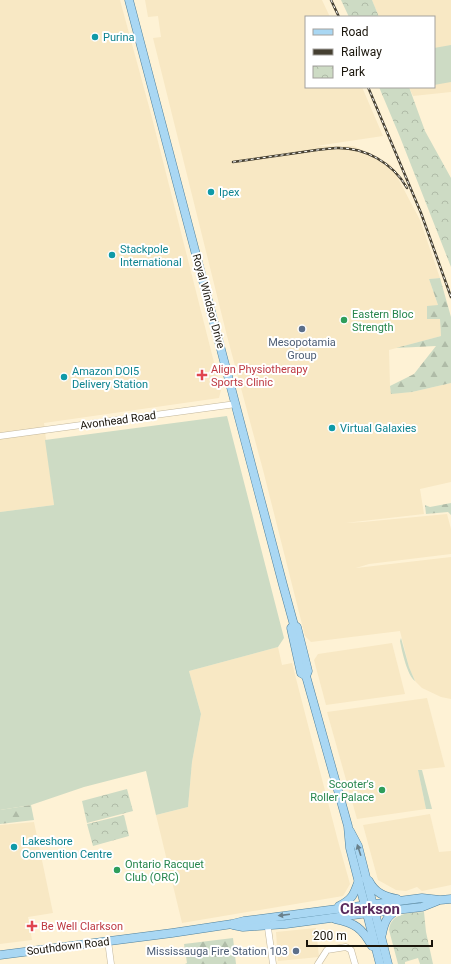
<svg xmlns="http://www.w3.org/2000/svg" width="451" height="964" font-family="Roboto,sans-serif">
<style>
.built{fill:#f8e8c4}
.green{fill:#cddbc4}
.forest{fill:url(#forest-firs)}
.park{fill:url(#park-crowns)}
.lines{fill:none;stroke-linecap:round;stroke-linejoin:round}
.minor-casing{stroke:#c3b79c;stroke-width:7}
.major-casing{stroke:#51829d;stroke-width:9}
.minor{stroke:#fff;stroke-width:6}
.major{stroke:#a9d7f3;stroke-width:8}
.rail-casing{stroke:#453f31;stroke-width:2.5}
.rail{stroke:#fff;stroke-width:1;stroke-dasharray:3;stroke-linecap:butt}
.oneway{fill:#69808b}
.culture-dot{fill:#0f9aa8;stroke:#fff;stroke-width:1.5}
.leisure-dot{fill:#2e9e5b;stroke:#fff;stroke-width:1.5}
.service-dot{fill:#5c6f8a;stroke:#fff;stroke-width:1.5}
.health-dot{fill:#e0444e;stroke:#fff;stroke-width:1.5}
.labels{text-anchor:middle;stroke-width:4;stroke-linejoin:round;paint-order:stroke}
.culture-label{font-size:11px;fill:#0d838f;stroke:#fff;text-anchor:start}
.street-label{font-size:11px;fill:#1a150b;stroke:#fff}
.leisure-label{font-size:11px;fill:#27864d;stroke:#fff;text-anchor:start}
.service-label{font-size:11px;fill:#4e5e75;stroke:#fff}
.health-label{font-size:11px;fill:#be3a42;stroke:#fff;text-anchor:start}
.district-label{font-size:15px;font-weight:bold;fill:#592b5d;stroke:#fff}
</style>
<defs>
<pattern id="forest-firs" width="22" height="20" patternUnits="userSpaceOnUse"><rect width="22" height="20" fill="#cddbc4"/><path d="M5 1l3.5 6h-7zM16 11l3.5 6h-7z" fill="#afbba7"/></pattern>
<pattern id="park-crowns" width="20" height="18" patternUnits="userSpaceOnUse"><rect width="20" height="18" fill="#cddbc4"/><path d="M2 6a3 3 0 1 1 6 0M12 15a3 3 0 1 1 6 0" fill="none" stroke="#afbba7"/></pattern>
</defs>
<rect width="100%" height="100%" fill="#fef2d5"/>
<g class="built">
<polygon points="0,0 120,0 151,114 221,390 219,398 44,423 54,505 0,512"/>
<polygon points="145,0 322,0 330,17 306,17 306,87 362,87 383,136 316,146 354,146 391,165 420,220 440,278 429,279 438,305 427,319 440,319 441,336 389,350 390,386 391,393 412,392 451,383 451,482 420,489 424,514 345,523 363,522 447,514 451,529 451,554 369,564 356,568 451,557 451,699 441,697 422,688 415,681 409,667 400,631 311,642 305,636 263,470 227,336 153,38 161,37 158,16 148,17"/>
<polygon points="372,0 451,0 451,92 413,96 409,87 434,87 434,17 379,17"/>
<polygon points="392,643 405,694 326,705 314,660 318,654"/>
<polygon points="278,647 282,665 292,663 338,841 350,884 343,896 182,923 156,815 188,807 192,762 201,714 189,671"/>
<polygon points="427,698 445,767 418,770 426,809 357,819 327,712"/>
<polygon points="430,814 439,852 451,851 451,885 422,891 417,887 406,891 396,890 378,880 363,825"/>
<polygon points="34,822 53,913 28,917 32,940 0,944 0,825"/>
<polygon points="316,928 319,957 278,961 276,932"/>
</g>
<g class="green">
<polygon points="451,45 451,82 434,85 434,48"/>
<polygon points="227,416 284,638 278,647 189,671 201,714 192,762 188,807 156,815 146,771 84,787 31,805 0,810 0,512 54,505 45,440"/>
<path d="M401 638 409 667 415 681C407 675 402 651 400 641Z"/>
<polygon points="418,770 422,770 432,809 426,809"/>
</g>
<g class="forest">
<polygon points="440,278 451,317 451,383 412,392 391,394 390,386 414,374 436,346 396,348 441,336 440,319 427,319 427,306 438,305 429,279"/>
<polygon points="451,503 451,515 448,512 426,514 425,505 430,507"/>
<polygon points="31,805 34,820 0,824 0,810"/>
<polygon points="233,938 236,964 185,964 187,963 184,944"/>
</g>
<g class="park">
<polygon points="341,0 372,0 379,17 349,17"/>
<polygon points="379,87 409,87 425,131 451,178 451,267 400,137"/>
<polygon points="127,789 133,811 87,823 82,801"/>
<polygon points="124,815 129,836 93,846 87,824"/>
<path d="M424 912 426 932 433 964H420L418 958 405 962V964H398L389 930C391 912 410 913 424 912Z"/>
</g>
<g class="lines">
<defs>
<g id="minor">
<polyline points="0,436 236,404"/>
<polyline points="267,921 273,964"/>
<polyline points="108,941 111,964"/>
<polyline points="318,964 327,950 346,947 351,950 355,964"/>
</g>
<g id="major">
<polyline points="129,0 283,585 294,625 297,627 308,671 306,676 348,826 350,848 380,964"/>
<polyline points="294,625 291,628 301,673 306,676"/>
<polyline points="350,831 358,846 388,964"/>
<path d="M369 881C375 893 385 897 397 899"/>
<path d="M339 906C353 899 354 894 359 880"/>
<path d="M335 919C355 923 362 928 372 946"/>
<polyline points="233,925 243,927 286,924 361,914 422,907 437,901"/>
<path d="M382 934C384 923 387 915 398 910"/>
<polyline points="0,955 172,933 232,924 244,921 422,898 440,900 451,899"/>
</g>
</defs>
<use href="#minor" class="minor-casing"/>
<use href="#major" class="major-casing"/>
<use href="#minor" class="minor"/>
<use href="#major" class="major"/>
<defs>
<g id="rail">
<polyline points="331,0 339,17"/>
<polyline points="368,87 421,213 451,297"/>
<path d="M233 162C254 159 275 156 296 153 309 151 323 149 336 148 365 147 393 163 407 188"/>
</g>
</defs>
<use href="#rail" class="rail-casing"/>
<use href="#rail" class="rail"/>
</g>
<defs><path id="oneway-solid" d="M-6-.8H1V-3.2L6.5 0L1 3.2V.8H-6Z"/></defs>
<g class="oneway">
<use href="#oneway-solid" transform="translate(359 850) rotate(-108)"/>
<use href="#oneway-solid" transform="translate(284 915) rotate(173)"/>
</g>
<g class="culture-dot">
<circle cx="95" cy="37" r="4"/>
<circle cx="211" cy="192" r="4"/>
<circle cx="112" cy="255" r="4"/>
<circle cx="64" cy="377" r="4"/>
<circle cx="332" cy="428" r="4"/>
<circle cx="14" cy="847" r="4"/>
</g>
<g class="leisure-dot">
<circle cx="344" cy="320" r="4"/>
<circle cx="382" cy="790" r="4"/>
<circle cx="117" cy="870" r="4"/>
</g>
<g class="service-dot">
<circle cx="302" cy="329" r="4"/>
<circle cx="296" cy="951" r="4"/>
</g>
<g class="health-dot">
<path d="M200 369h4v4h4v4h-4v4h-4v-4h-4v-4h4z"/>
<path d="M30 920h4v4h4v4h-4v4h-4v-4h-4v-4h4z"/>
</g>
<g class="labels">
<g class="culture-label">
<text x="103" y="41">Purina</text>
<text x="219" y="196">Ipex</text>
<text x="120" y="253">Stackpole<tspan x="120" dy="13">International</tspan></text>
<text x="72" y="375">Amazon DOI5<tspan x="72" dy="13">Delivery Station</tspan></text>
<text x="340" y="432">Virtual Galaxies</text>
<text x="22" y="845">Lakeshore<tspan x="22" dy="13">Convention Centre</tspan></text>
</g>
<g class="street-label">
<text transform="translate(209 301) rotate(75)" y="4">Royal Windsor Drive</text>
<text transform="translate(118 420) rotate(-8)" y="4">Avonhead Road</text>
<text transform="translate(68 946) rotate(-7)" y="4">Southdown Road</text>
</g>
<g class="leisure-label">
<text x="352" y="318">Eastern Bloc<tspan x="352" dy="13">Strength</tspan></text>
<text x="374" y="788" text-anchor="end">Scooter's<tspan x="374" dy="13">Roller Palace</tspan></text>
<text x="125" y="868">Ontario Racquet<tspan x="125" dy="13">Club (ORC)</tspan></text>
</g>
<g class="service-label">
<text x="302" y="346">Mesopotamia<tspan x="302" dy="13">Group</tspan></text>
<text x="288" y="955" text-anchor="end">Mississauga Fire Station 103</text>
</g>
<g class="health-label">
<text x="211" y="373">Align Physiotherapy<tspan x="211" dy="13">Sports Clinic</tspan></text>
<text x="41" y="930">Be Well Clarkson</text>
</g>
<g class="district-label">
<text x="370" y="914">Clarkson</text>
</g>
</g>
<rect x="305" y="16" width="130" height="72" fill="#ffffff" stroke="#a3a19d"/>
<rect x="313" y="29" width="20" height="6" fill="#a9d7f3" stroke="#a3a19d"/>
<text x="341" y="36" font-size="12" fill="#1a150b">Road</text>
<rect x="313" y="49" width="20" height="6" fill="#453f31" stroke="#a3a19d"/>
<text x="341" y="56" font-size="12" fill="#1a150b">Railway</text>
<rect x="313" y="66" width="20" height="12" fill="url(#park-crowns)" stroke="#a3a19d"/>
<text x="341" y="76" font-size="12" fill="#1a150b">Park</text>
<path d="M307 940v6h125v-6" fill="none" stroke="#1a150b" stroke-width="2"/>
<text x="313" y="940" font-size="12" fill="#1a150b" stroke="#ffffff" stroke-width="3" paint-order="stroke">200 m</text>
</svg>
